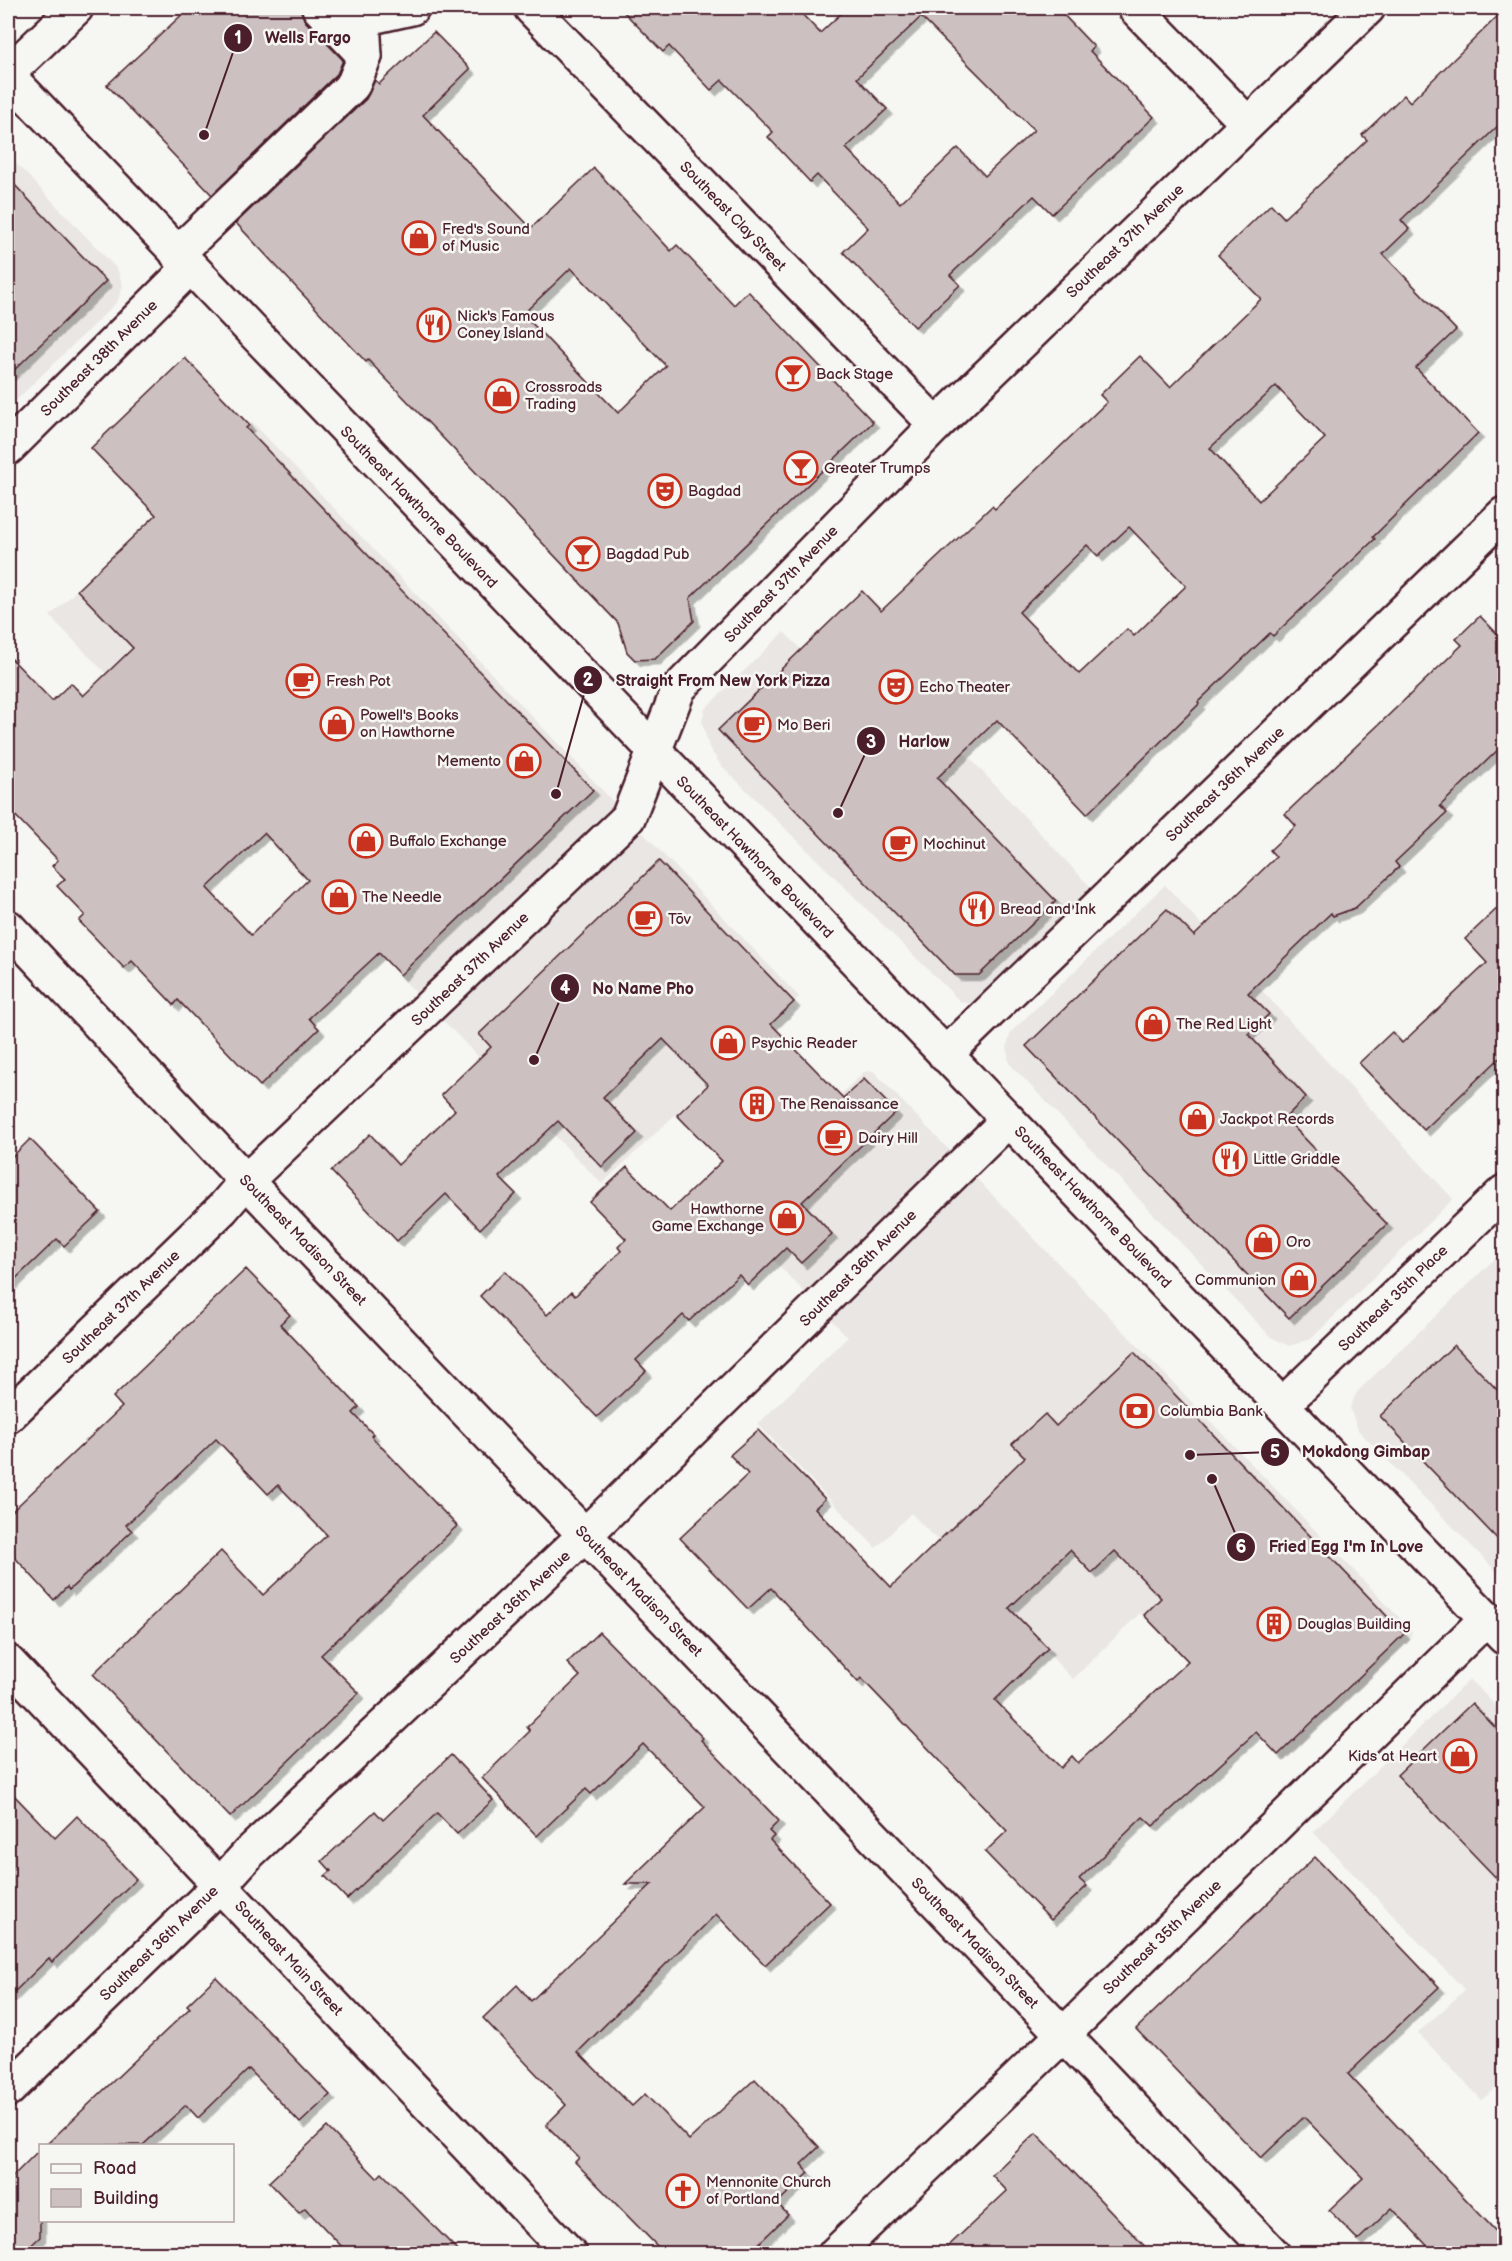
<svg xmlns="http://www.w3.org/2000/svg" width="1512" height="2261" font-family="'Balsamiq Sans',sans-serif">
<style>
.built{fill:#e9e6e3}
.building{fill:#ccc1c0;stroke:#4a1f2b;stroke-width:1.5;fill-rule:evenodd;filter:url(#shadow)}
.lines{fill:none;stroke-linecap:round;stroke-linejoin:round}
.minor-casing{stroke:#4a1f2b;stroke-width:38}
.major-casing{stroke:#4a1f2b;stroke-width:38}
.minor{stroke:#f6f6f2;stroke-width:33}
.major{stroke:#f6f6f2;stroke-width:33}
.labels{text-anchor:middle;stroke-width:5;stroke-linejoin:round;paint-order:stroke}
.street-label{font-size:15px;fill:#4a1f2b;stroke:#f6f6f2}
.poi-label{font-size:15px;fill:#4a1f2b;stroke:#f6f6f2;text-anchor:start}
.leader{fill:none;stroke:#4a1f2b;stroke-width:2}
.callout-dot{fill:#4a1f2b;stroke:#f6f6f2;stroke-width:2}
.mark-label{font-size:18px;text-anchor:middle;font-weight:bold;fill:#fff}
.callout-label{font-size:16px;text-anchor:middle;font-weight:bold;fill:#4a1f2b;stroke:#f6f6f2;stroke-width:5;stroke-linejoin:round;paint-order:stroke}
</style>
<defs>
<filter id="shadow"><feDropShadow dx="5.5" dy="5.5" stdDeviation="0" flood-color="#0004"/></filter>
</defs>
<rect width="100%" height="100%" fill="#f6f6f2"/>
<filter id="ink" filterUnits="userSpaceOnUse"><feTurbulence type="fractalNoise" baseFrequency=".0167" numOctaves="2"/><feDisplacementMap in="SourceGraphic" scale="12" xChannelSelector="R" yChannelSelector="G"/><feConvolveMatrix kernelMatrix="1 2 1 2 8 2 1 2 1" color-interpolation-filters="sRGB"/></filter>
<g filter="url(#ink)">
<g class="built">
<polygon points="8,155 117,269 123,286 117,302 8,408"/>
<polygon points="252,422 799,997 602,1184 50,616"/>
<polygon points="784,632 931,783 964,752 1096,893 986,1000 974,1004 961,1002 720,764 709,747 702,721 705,709"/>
<polygon points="1165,885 1453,1199 1311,1339 1289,1346 1271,1337 1009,1063 1007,1046 1011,1032"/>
<polygon points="873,1071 1412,1631 1409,1642 1284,1762 1140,1613 1073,1679 911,1513 876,1548 758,1424 848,1337 723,1208 864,1072"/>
<polygon points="1501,1253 1504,1256 1504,1579 1358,1430 1350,1408 1357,1392"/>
<polygon points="1470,1679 1504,1715 1504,2079 1482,2100 1418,2033 1465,1990 1313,1832"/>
</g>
<g class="building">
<polygon points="189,8 301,8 305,21 343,60 337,74 212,195 107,85"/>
<path d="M620 8H796L820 33 847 8H1057L1094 47 1090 51 1154 117 1052 214 1034 196 950 275 960 285 915 327 843 252 868 228 817 175 810 182 768 137 773 132 722 80 711 90 669 46 663 52ZM921 17 1034 130 985 176 958 148 900 203 846 148 887 109 857 78Z"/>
<path d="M1504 10V120L1401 220 1409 229 1383 254 1456 330 1416 368 1478 433 1373 537 1375 539 1273 636 1270 633 1198 702 1199 704 1087 814 997 720 937 778 1056 901 979 975H955L718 730 862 591 881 611 992 506 995 509 1107 402 1100 395 1140 356 1170 387 1261 299 1218 255 1271 204 1284 218 1367 140 1362 135 1404 95 1410 102ZM1276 386 1325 438 1259 501 1210 448ZM1129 527 1186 586 1134 636 1127 629 1079 674 1019 612 1087 545 1098 556Z"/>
<path d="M434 32 470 69 423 115 531 228 594 168 671 251 677 245 734 305 748 291 873 422 690 598 694 621 655 659 635 660 627 652 618 623 465 461 368 360 366 362 236 223 366 99 375 80 379 84ZM571 268 666 366 618 413 523 314Z"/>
<polygon points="8,178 106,281 8,376"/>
<path d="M185 358 249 425 246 428 593 790 400 975 379 953 309 1018 319 1029 260 1086 178 1000 174 1005 132 961 124 968 79 921 85 915 57 886 65 879 52 866 58 860 8 808V655L52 701 71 683 83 696 133 648 77 590 156 515 91 448ZM264 833 308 880 251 935 207 888Z"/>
<polygon points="1480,616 1504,641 1504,744 1440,806 1447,813 1395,862 1399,867 1355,908 1333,916 1331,913 1248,993 1269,1014 1248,1034 1306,1097 1285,1118 1387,1224 1289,1318 1026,1046 1167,909 1194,936 1276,857 1270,850 1296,826 1285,814 1462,645 1456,639"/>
<polygon points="659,861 794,1002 771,1024 843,1098 864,1079 896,1112 802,1202 832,1234 801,1263 786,1248 748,1285 739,1275 689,1321 683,1315 636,1360 646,1371 597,1417 480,1296 505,1271 547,1315 571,1292 575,1296 621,1251 618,1247 626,1239 590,1202 627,1167 670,1211 722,1161 677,1115 708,1085 663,1039 603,1097 637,1133 602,1167 558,1121 499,1177 516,1194 480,1229 446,1194 397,1241 331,1171 370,1134 398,1165 455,1110 441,1095 491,1047 479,1034"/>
<polygon points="1504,902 1504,1054 1424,1130 1359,1063 1392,1032 1402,1043 1487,963 1465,939"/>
<polygon points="30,1139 100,1212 64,1246 57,1239 8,1286 8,1161"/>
<polygon points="246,1269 290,1315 280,1324 359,1407 353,1413 373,1434 371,1436 457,1526 321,1655 359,1693 230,1817 93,1674 221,1551 263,1595 327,1535 278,1485 268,1494 216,1439 126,1525 132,1531 69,1590 67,1587 54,1600 8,1550 8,1515 122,1407 113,1397"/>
<polygon points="1454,1345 1504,1397 1504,1546 1380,1416"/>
<path d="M1134 1352 1404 1634 1278 1755 1256 1732 1153 1826 1143 1817 1079 1879 1087 1886 1051 1920 985 1852 1007 1831 861 1678 858 1682 771 1588 748 1609 680 1538 748 1474 730 1455 758 1430 825 1499 815 1508 891 1587 1025 1457 1012 1444 1045 1414 1056 1426ZM1070 1550 1092 1573 1115 1551 1161 1598 1144 1615 1188 1661 1078 1763 1072 1756 1061 1768 995 1700 1048 1648 1009 1608Z"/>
<polygon points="599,1632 703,1738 701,1740 779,1821 769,1831 774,1836 770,1840 830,1903 765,1965 716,1914 578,2052 632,2106 645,2094 689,2140 755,2079 819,2147 801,2164 809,2173 777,2203 788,2215 749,2253 664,2253 575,2162 579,2158 546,2125 566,2105 483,2018 517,1985 531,2001 652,1884 625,1884 705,1807 643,1744 591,1794 586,1789 537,1836 482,1778 530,1731 527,1727 580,1676 567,1663"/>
<polygon points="1472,1703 1504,1737 1504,1886 1397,1775"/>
<polygon points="451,1755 493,1800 457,1834 437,1813 347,1899 325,1876 331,1871 322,1861 375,1811 383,1820"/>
<polygon points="8,1789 55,1838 77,1816 136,1879 52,1962 49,1958 8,1998"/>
<polygon points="1315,1857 1439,1987 1348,2074 1504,2240 1504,2253 1434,2253 1392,2208 1358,2240 1329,2210 1363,2178 1304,2117 1261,2158 1136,2029"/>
<polygon points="216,1977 330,2095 300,2123 249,2069 198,2118 186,2105 143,2145 46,2145 190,2008 187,2005"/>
<polygon points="327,2127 377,2178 382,2173 460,2253 348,2253 305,2208 299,2213 269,2182"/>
<polygon points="1036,2133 1151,2253 941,2253 1007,2191 992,2175"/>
<polygon points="40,2149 40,2237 23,2253 8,2253 8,2181"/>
</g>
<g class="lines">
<defs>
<g id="minor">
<polyline points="319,8 365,56"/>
<polyline points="351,8 363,19 412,8"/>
<polyline points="531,8 936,425"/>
<polyline points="1135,8 1247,123"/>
<polyline points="8,73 76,8"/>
<polyline points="177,254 353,85 365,56 363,19"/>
<polyline points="8,448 190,267"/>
<polyline points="8,927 246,1181 1273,2254"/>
<polyline points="945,1055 1504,514"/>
<polyline points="1282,1405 1504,1192"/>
<polyline points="8,1416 222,1209 246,1181 628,818 679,688 936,425 1368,8"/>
<polyline points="8,1662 570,2254"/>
<polyline points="8,2090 220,1885 249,1853 585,1535 1008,1120"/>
<polyline points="835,2254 1063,2035 1487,1618"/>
</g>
<polyline id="major" points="8,76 1504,1637"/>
</defs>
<use href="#minor" class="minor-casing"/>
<use href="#major" class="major-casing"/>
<use href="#minor" class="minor"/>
<use href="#major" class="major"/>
</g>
</g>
<defs>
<symbol id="shop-ring" viewBox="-11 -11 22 22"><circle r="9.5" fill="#f6f6f2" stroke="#c8321e" stroke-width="1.5"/><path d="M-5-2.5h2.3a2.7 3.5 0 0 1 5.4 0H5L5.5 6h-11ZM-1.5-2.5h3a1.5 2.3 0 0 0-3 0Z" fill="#c8321e"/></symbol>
<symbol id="restaurant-ring" viewBox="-11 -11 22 22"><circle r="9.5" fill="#f6f6f2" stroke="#c8321e" stroke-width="1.5"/><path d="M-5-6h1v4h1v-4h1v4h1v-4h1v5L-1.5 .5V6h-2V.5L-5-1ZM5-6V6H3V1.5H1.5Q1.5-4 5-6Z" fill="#c8321e"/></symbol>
<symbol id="bar-ring" viewBox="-11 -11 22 22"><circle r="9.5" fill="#f6f6f2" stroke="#c8321e" stroke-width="1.5"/><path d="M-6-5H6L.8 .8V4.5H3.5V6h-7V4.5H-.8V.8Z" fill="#c8321e"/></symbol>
<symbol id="theatre-ring" viewBox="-11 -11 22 22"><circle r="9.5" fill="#f6f6f2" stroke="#c8321e" stroke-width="1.5"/><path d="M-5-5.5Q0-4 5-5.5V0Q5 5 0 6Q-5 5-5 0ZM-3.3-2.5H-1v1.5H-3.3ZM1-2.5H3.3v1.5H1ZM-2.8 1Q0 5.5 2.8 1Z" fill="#c8321e"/></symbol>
<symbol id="cafe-ring" viewBox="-11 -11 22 22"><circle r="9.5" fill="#f6f6f2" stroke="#c8321e" stroke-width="1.5"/><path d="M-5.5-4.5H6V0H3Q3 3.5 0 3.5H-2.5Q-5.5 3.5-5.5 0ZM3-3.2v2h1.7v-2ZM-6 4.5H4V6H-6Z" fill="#c8321e"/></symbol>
<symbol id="building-ring" viewBox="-11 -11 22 22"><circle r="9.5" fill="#f6f6f2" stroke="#c8321e" stroke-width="1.5"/><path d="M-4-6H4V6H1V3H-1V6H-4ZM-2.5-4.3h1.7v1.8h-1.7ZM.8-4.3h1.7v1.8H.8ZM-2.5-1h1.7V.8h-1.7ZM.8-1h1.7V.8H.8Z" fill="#c8321e"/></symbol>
<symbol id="bank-ring" viewBox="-11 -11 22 22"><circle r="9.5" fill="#f6f6f2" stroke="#c8321e" stroke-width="1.5"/><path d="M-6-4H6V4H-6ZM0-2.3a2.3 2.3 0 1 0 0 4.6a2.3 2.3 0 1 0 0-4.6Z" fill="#c8321e"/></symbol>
<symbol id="church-ring" viewBox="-11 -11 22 22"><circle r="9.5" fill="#f6f6f2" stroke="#c8321e" stroke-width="1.5"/><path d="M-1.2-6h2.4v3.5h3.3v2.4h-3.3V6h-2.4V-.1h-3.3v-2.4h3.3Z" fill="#c8321e"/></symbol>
</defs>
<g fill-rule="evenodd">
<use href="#shop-ring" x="400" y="219" width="38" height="38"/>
<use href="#restaurant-ring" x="415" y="306" width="38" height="38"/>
<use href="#bar-ring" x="774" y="355" width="38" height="38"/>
<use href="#shop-ring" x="483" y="377" width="38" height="38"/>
<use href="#bar-ring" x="782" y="449" width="38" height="38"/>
<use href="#theatre-ring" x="646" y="472" width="38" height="38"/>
<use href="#bar-ring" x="564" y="535" width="38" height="38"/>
<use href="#cafe-ring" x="284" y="662" width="38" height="38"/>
<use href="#theatre-ring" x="877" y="668" width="38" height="38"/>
<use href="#shop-ring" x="318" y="705" width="38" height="38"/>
<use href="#cafe-ring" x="735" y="706" width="38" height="38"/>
<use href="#shop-ring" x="505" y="742" width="38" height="38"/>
<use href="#shop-ring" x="347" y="822" width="38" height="38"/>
<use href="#cafe-ring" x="881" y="825" width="38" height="38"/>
<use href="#shop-ring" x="320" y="878" width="38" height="38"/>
<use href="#restaurant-ring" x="958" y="890" width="38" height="38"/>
<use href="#cafe-ring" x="626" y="900" width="38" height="38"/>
<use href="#shop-ring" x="1134" y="1005" width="38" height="38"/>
<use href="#shop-ring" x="709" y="1024" width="38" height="38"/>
<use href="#building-ring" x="738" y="1085" width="38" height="38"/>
<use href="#shop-ring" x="1178" y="1100" width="38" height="38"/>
<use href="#cafe-ring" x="816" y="1119" width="38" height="38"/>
<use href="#restaurant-ring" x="1211" y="1140" width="38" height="38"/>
<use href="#shop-ring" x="768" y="1199" width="38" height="38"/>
<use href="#shop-ring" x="1244" y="1223" width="38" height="38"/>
<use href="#shop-ring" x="1280" y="1261" width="38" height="38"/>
<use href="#bank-ring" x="1118" y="1392" width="38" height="38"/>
<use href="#building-ring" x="1255" y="1605" width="38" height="38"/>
<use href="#shop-ring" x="1441" y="1737" width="38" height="38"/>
<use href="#church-ring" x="664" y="2172" width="38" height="38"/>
</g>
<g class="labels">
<g class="street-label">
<text transform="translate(733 216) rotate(46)" y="5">Southeast Clay Street</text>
<text transform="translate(1125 241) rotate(-44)" y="5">Southeast 37th Avenue</text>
<text transform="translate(99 358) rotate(-45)" y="5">Southeast 38th Avenue</text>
<text transform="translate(419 507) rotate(46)" y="5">Southeast Hawthorne Boulevard</text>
<text transform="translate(781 584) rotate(-46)" y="5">Southeast 37th Avenue</text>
<text transform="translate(1225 784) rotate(-44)" y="5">Southeast 36th Avenue</text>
<text transform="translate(755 857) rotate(46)" y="5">Southeast Hawthorne Boulevard</text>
<text transform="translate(470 969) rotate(-44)" y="5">Southeast 37th Avenue</text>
<text transform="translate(1093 1207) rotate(46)" y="5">Southeast Hawthorne Boulevard</text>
<text transform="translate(303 1240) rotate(46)" y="5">Southeast Madison Street</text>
<text transform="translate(858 1268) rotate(-45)" y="5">Southeast 36th Avenue</text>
<text transform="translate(1393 1298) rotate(-44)" y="5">Southeast 35th Place</text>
<text transform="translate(121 1307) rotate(-44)" y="5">Southeast 37th Avenue</text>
<text transform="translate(639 1591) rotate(46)" y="5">Southeast Madison Street</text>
<text transform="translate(510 1607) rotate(-43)" y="5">Southeast 36th Avenue</text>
<text transform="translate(1162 1937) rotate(-44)" y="5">Southeast 35th Avenue</text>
<text transform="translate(159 1943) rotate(-44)" y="5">Southeast 36th Avenue</text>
<text transform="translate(975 1943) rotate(46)" y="5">Southeast Madison Street</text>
<text transform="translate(289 1958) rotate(47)" y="5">Southeast Main Street</text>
</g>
<g class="poi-label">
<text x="442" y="234">Fred's Sound<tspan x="442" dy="17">of Music</tspan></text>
<text x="457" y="321">Nick's Famous<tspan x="457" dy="17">Coney Island</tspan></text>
<text x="816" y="379">Back Stage</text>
<text x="525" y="392">Crossroads<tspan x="525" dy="17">Trading</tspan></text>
<text x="824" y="473">Greater Trumps</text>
<text x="688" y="496">Bagdad</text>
<text x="606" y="559">Bagdad Pub</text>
<text x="326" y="686">Fresh Pot</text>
<text x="919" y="692">Echo Theater</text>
<text x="360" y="720">Powell's Books<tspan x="360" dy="17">on Hawthorne</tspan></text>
<text x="777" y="730">Mo Beri</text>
<text x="501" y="766" text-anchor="end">Memento</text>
<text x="389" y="846">Buffalo Exchange</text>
<text x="923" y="849">Mochinut</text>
<text x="362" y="902">The Needle</text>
<text x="1000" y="914">Bread and Ink</text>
<text x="668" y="924">Tōv</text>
<text x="1176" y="1029">The Red Light</text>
<text x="751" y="1048">Psychic Reader</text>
<text x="780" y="1109">The Renaissance</text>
<text x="1220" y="1124">Jackpot Records</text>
<text x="858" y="1143">Dairy Hill</text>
<text x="1253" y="1164">Little Griddle</text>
<text x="764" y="1214" text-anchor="end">Hawthorne<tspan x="764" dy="17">Game Exchange</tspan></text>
<text x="1286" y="1247">Oro</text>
<text x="1276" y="1285" text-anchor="end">Communion</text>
<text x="1160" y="1416">Columbia Bank</text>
<text x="1297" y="1629">Douglas Building</text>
<text x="1437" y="1761" text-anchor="end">Kids at Heart</text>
<text x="706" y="2187">Mennonite Church<tspan x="706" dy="17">of Portland</tspan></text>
</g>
</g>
<path class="leader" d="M204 135L238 38M556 794L588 680M838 813L871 741M534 1060L565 988M1190 1455L1275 1452M1212 1479L1241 1547"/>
<g class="callout-dot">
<circle cx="204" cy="135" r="6"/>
<circle cx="556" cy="794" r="6"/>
<circle cx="838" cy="813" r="6"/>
<circle cx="534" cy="1060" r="6"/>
<circle cx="1190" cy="1455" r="6"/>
<circle cx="1212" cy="1479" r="6"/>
<circle cx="238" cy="38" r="15"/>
<circle cx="588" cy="680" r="15"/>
<circle cx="871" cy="741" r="15"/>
<circle cx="565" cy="988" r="15"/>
<circle cx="1275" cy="1452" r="15"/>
<circle cx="1241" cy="1547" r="15"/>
</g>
<g class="mark-label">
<text x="238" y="44">1</text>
<text x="588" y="686">2</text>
<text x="871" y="748">3</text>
<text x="565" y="994">4</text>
<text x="1275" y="1458">5</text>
<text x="1241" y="1553">6</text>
</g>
<g class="callout-label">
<text x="308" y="43">Wells Fargo</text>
<text x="723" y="686">Straight From New York Pizza</text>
<text x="924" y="747">Harlow</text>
<text x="643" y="994">No Name Pho</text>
<text x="1366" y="1457">Mokdong Gimbap</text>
<text x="1346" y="1552">Fried Egg I'm In Love</text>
</g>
<rect width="1512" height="2261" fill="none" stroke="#f6f6f2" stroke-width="30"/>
<rect x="15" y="15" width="1482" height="2231" fill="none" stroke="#4a1f2b" stroke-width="2" filter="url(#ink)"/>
<rect x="39" y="2144" width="195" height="78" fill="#f6f6f2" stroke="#b1a0a2" stroke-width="1.5"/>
<rect x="51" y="2164" width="30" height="9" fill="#f6f6f2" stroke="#b1a0a2" stroke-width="1.5"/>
<text x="93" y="2174" font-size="18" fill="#4a1f2b">Road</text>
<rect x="51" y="2189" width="30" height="18" fill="#ccc1c0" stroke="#b1a0a2" stroke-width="1.5"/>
<text x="93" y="2204" font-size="18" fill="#4a1f2b">Building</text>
</svg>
